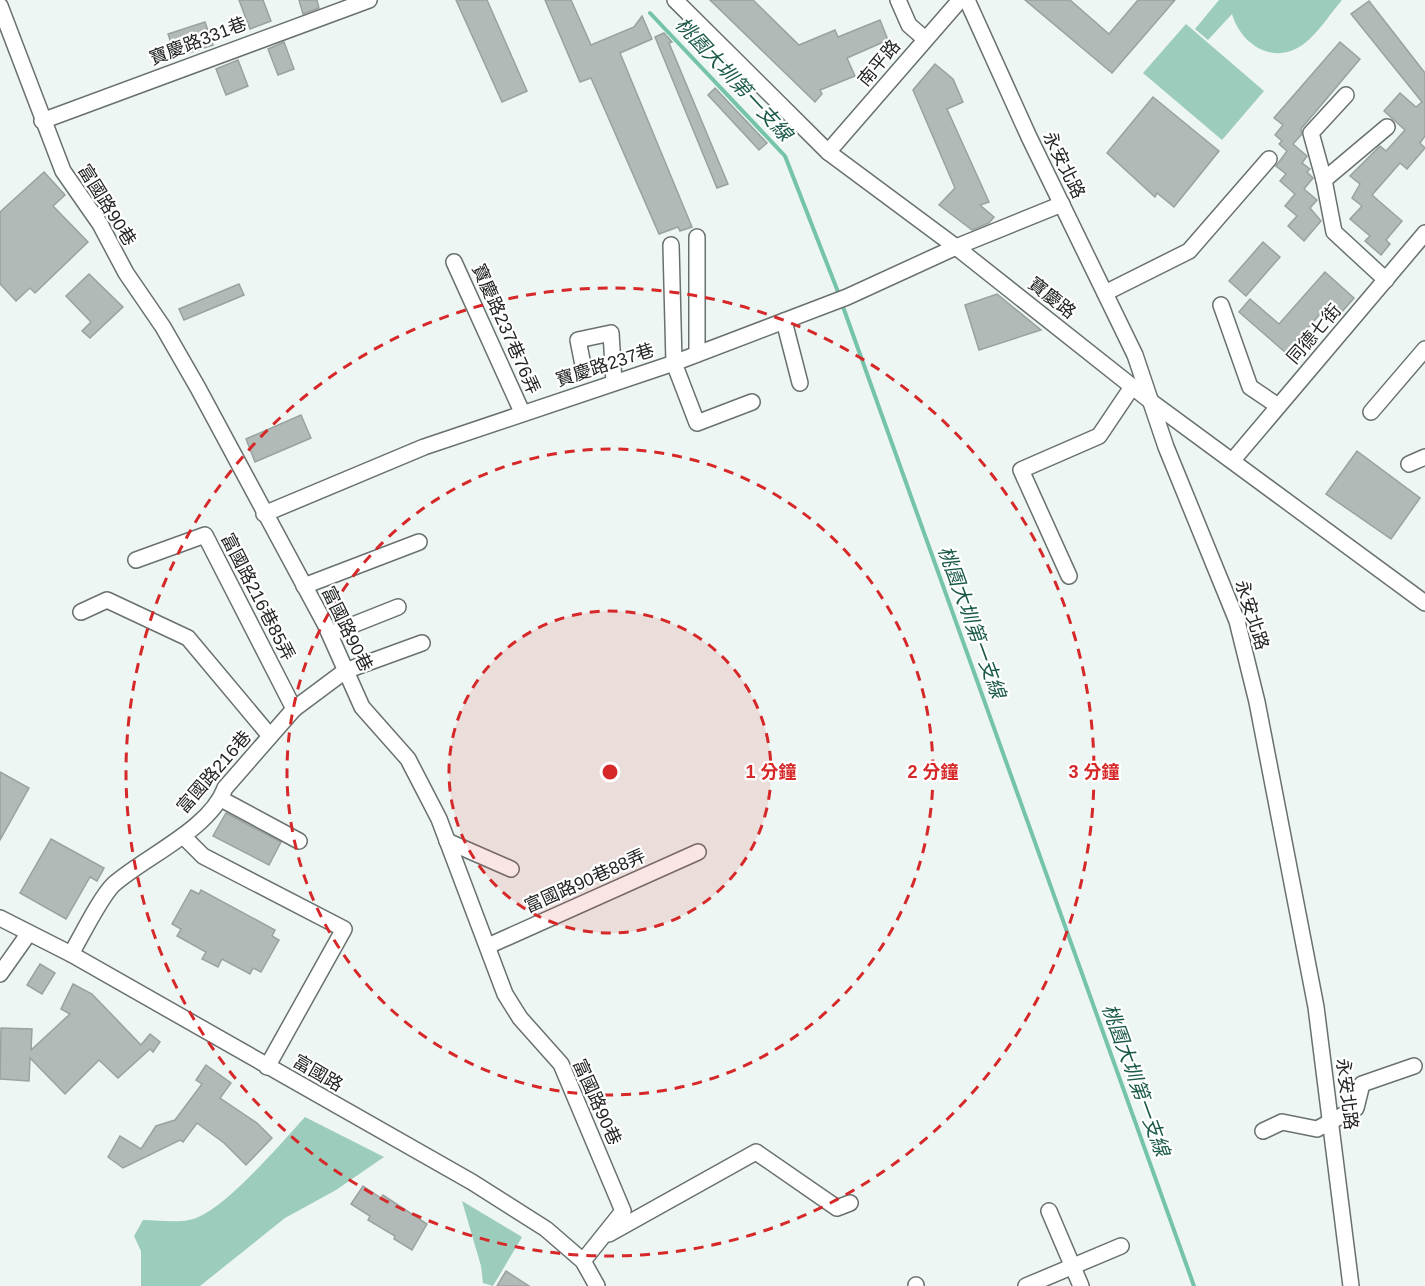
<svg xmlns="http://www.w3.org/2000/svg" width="1425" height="1286" font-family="Helvetica,'Noto Sans TC',sans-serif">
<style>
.green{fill:#9cccbc}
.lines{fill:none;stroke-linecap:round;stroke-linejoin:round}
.stream{stroke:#76c3ac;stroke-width:4}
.building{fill:#b1bab7;stroke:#9aa29f;stroke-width:1.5}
.minor-casing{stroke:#69716e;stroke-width:18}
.minor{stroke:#fff;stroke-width:15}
.ring{fill:none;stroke:#d62828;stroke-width:3;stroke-dasharray:10 8}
.labels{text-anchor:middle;stroke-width:4.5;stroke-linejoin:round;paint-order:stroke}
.street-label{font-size:18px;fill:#222524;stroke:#fff}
.water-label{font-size:20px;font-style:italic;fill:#1a5949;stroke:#fff}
.centre{fill:#d62828;stroke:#fff;stroke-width:3}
.ring-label{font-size:18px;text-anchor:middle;font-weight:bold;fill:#d62828;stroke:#fff;stroke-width:4.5;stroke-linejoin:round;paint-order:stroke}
</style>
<rect width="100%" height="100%" fill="#edf6f3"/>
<g class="green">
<path d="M1219 0H1342C1330 14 1319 32 1305 43 1275 67 1241 45 1232 14L1208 40 1195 29Z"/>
<polygon points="1186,24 1264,91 1222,140 1143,73"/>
<path d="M305 1117 384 1157 336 1190 285 1218 200 1286H141V1251L134 1236 143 1220C158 1220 175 1223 189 1220 220 1216 283 1141 305 1117Z"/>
<polygon points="462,1201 522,1237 493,1286 483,1283 481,1266"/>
</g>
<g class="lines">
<g class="stream">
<polyline points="650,13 785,156 840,297"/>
<polyline points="842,304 1194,1286"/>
</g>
</g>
<g class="building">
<polygon points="239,0 263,0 271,21 250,29"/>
<polygon points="299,0 317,0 319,8 303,14"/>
<polygon points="456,0 487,0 527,91 502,102"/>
<polygon points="545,0 571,0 591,45 634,27 642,16 652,39 620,53 692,227 680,231 678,227 659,234 591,78 580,82"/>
<polygon points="710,0 753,0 799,45 835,30 838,37 880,20 888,40 847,58 855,76 820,90 822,94 815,102"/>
<polygon points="1025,0 1070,0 1109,34 1138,0 1175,0 1112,73"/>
<polygon points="1369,1 1425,73 1425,136 1420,143 1425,148 1407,169 1400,163 1372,195 1402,221 1386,240 1390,244 1381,255 1365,241 1370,236 1350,219 1362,206 1352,198 1360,184 1350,176 1380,146 1386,151 1405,130 1384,111 1400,93 1416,107 1422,102 1351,14"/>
<polygon points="205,22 213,45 176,57 168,34"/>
<polygon points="664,33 672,42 669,43 728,184 717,188 655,37"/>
<polygon points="284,42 294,69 278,75 268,49"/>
<polygon points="1340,42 1360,59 1301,129 1302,134 1293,144 1307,156 1302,163 1310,169 1307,172 1313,178 1304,189 1317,200 1310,208 1321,221 1304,241 1288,226 1297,216 1285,206 1295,194 1280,181 1286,174 1276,166 1287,151 1279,144 1282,141 1275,135 1283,125 1274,118"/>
<polygon points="238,60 248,86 226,95 216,69"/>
<polygon points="935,64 953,79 963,102 947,109 989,202 980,205 994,217 989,223 972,230 939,205 955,188 913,90"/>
<polygon points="715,88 767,143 759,150 708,95"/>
<polygon points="1153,97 1219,151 1174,207 1157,193 1155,197 1107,153"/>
<polygon points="44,172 65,195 53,206 88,242 35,293 30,288 16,301 0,284 0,212"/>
<polygon points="1263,242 1280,257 1246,296 1229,281"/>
<polygon points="1325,272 1354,298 1340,314 1328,305 1286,353 1239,312 1250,299 1279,324"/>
<polygon points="89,274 123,307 90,338 82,331 91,322 66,296"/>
<polygon points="239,284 244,295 184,320 179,309"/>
<polygon points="997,294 1041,330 979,350 965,305"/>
<polygon points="301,415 311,438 255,462 246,439"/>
<polygon points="1357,451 1420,498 1391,539 1326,494"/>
<polygon points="0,772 29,788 0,840"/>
<polygon points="226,813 281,842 269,865 213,836"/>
<polygon points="51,839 104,868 97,881 90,877 66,919 20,893"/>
<polygon points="191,890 199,894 201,890 275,930 272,936 279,940 261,972 253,968 250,974 222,959 218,967 202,959 206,952 177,936 181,929 172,924"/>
<polygon points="40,964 55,973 42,994 27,985"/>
<polygon points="73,984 92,994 141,1045 150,1034 160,1042 153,1052 150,1049 118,1078 99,1060 65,1094 30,1058 29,1081 0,1079 1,1028 32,1029 31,1050 70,1014 61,1009"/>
<polygon points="206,1065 231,1083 220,1098 257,1123 272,1138 246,1165 224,1143 197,1123 183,1142 180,1140 123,1168 108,1157 120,1136 141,1149 156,1126 175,1120 202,1084 196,1080"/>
<polygon points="363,1186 381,1198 383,1195 427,1224 412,1250 394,1239 395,1236 368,1220 370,1216 351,1204"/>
<polygon points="506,1271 529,1286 497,1286"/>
</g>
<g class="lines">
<defs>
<g id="minor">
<polyline points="675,0 828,152 956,247 1153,403 1425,603"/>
<polyline points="898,0 909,25 925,39"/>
<polyline points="967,0 1029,137 1135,355 1166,447 1237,621 1257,702 1316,1007 1351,1286"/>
<polyline points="0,6 63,171 100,224 126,273 163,327 198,388 325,624 362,707 408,759 439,819 505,994 520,1018 561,1064 623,1211 583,1261"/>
<polyline points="42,121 369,0"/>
<polyline points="828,152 960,0"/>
<polyline points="1324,180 1311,133 1346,95"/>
<polyline points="697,237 697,354"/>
<polyline points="671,245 674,363 697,423 752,402"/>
<polyline points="454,262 522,412"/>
<polyline points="1386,280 1334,232 1324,180 1387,127"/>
<polyline points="1105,293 1189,251 1269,159"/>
<polyline points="1221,305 1250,387 1278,406"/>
<polyline points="784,321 800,383"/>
<polyline points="583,365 578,340 611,333 614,382"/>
<polyline points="1371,412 1425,349"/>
<polyline points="1233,460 1425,233"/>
<polyline points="1409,464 1425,457"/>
<polyline points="264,514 424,447 674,363 847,297 956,247 1062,204"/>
<polyline points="136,560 205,535 294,709"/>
<polyline points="1069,576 1021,470 1099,436 1132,387"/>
<polyline points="304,586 419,542"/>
<polyline points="81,612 107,600 188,638 270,736"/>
<polyline points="330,634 398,607"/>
<polyline points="221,799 299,841"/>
<polyline points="183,836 203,856 344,929 267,1067"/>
<polyline points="447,841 511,869"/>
<polyline points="0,918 71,954 472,1182 546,1229 583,1261 597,1286"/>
<polyline points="488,946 698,852"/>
<path d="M71 954C81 937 101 896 114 884 146 856 210 829 225 788L294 709 345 671 422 643"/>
<polyline points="0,974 29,933"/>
<polyline points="1263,1131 1282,1122 1317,1129 1356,1108 1362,1084 1414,1066"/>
<polyline points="1049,1211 1081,1286"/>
<polyline points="609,1234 756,1152 837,1208 850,1203"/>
<polyline points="916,1285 916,1286"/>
<polyline points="1026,1286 1121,1246"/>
</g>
</defs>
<use href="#minor" class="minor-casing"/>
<use href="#minor" class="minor"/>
</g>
<circle cx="610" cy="772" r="161" fill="#d62828" fill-opacity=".12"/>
<g class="ring">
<circle cx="610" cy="772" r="161"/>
<circle cx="610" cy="772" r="323"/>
<circle cx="610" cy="772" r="484"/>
</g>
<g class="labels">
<g class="street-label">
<text transform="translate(198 41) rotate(-21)" y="6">寶慶路331巷</text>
<text transform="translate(879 63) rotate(-50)" y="6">南平路</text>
<text transform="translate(1064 165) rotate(64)" y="6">永安北路</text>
<text transform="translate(107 205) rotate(58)" y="6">富國路90巷</text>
<text transform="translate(1052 298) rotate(38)" y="6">寶慶路</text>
<text transform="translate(506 329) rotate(66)" y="6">寶慶路237巷76弄</text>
<text transform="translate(1314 334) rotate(-49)" y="6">同德七街</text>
<text transform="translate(605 365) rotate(-18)" y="6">寶慶路237巷</text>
<text transform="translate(258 597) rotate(63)" y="6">富國路216巷85弄</text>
<text transform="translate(1252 615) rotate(72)" y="6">永安北路</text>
<text transform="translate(347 629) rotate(64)" y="6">富國路90巷</text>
<text transform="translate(214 772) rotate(-49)" y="6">富國路216巷</text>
<text transform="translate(585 881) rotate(-24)" y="6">富國路90巷88弄</text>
<text transform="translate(318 1073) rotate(30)" y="6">富國路</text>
<text transform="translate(1347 1094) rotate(83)" y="6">永安北路</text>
<text transform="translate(597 1102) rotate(66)" y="6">富國路90巷</text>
</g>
<g class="water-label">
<text transform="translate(734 79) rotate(47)" y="7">桃園大圳第一支線</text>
<text transform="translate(972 622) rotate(70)" y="7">桃園大圳第一支線</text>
<text transform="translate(1136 1080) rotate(70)" y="7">桃園大圳第一支線</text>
</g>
</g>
<circle cx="610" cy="772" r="9" class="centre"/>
<g class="ring-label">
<text x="771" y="778">1 分鐘</text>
<text x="933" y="778">2 分鐘</text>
<text x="1094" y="778">3 分鐘</text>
</g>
</svg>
